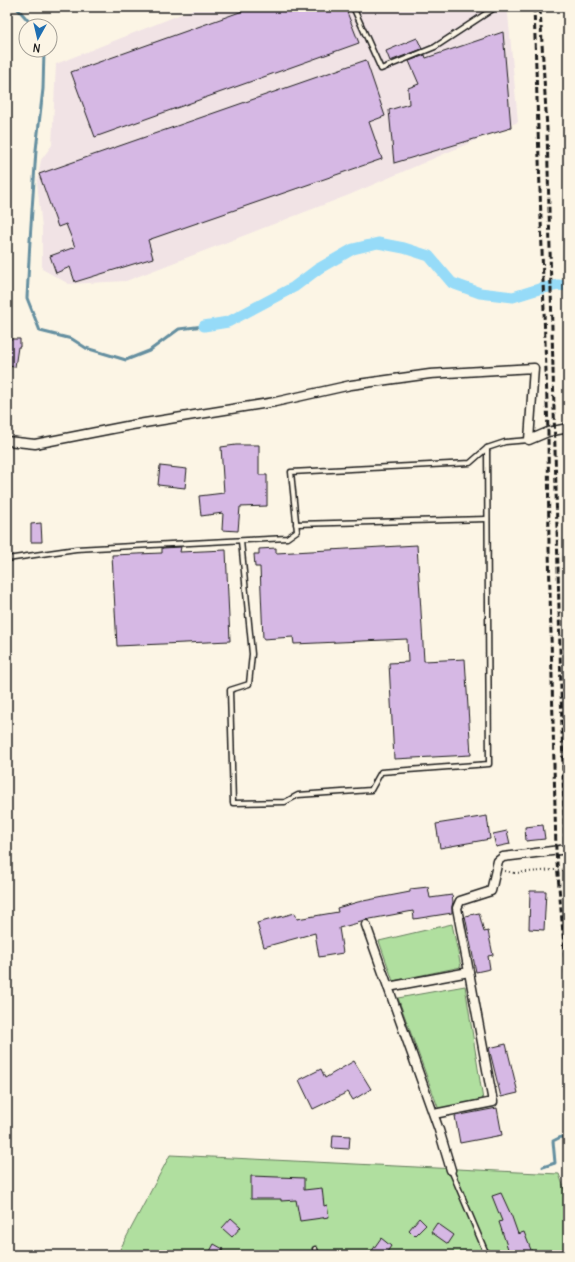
<svg xmlns="http://www.w3.org/2000/svg" width="575" height="1262" font-family="Delius,sans-serif">
<style>
.built{fill:#f1e3e5}
.green{fill:#b0df9f;stroke:#667e5e}
.lines{fill:none;stroke-linecap:round;stroke-linejoin:round}
.stream{stroke:#658fa0;stroke-width:3}
.canal{stroke:#96dbf8;stroke-width:11}
.building{fill:#d6b8e4;stroke:#1c1c1c}
.service-casing{stroke:#1c1c1c;stroke-width:7}
.minor-casing{stroke:#1c1c1c;stroke-width:11}
.path{stroke:#1c1c1c;stroke-width:2;stroke-dasharray:1 3;stroke-linecap:butt}
.service{stroke:#fcf5e5;stroke-width:4}
.minor{stroke:#fcf5e5;stroke-width:8}
.rail{stroke:#1c1c1c;stroke-width:3;stroke-dasharray:6 3;stroke-linecap:butt}
.path-bridge{stroke:#1c1c1c;stroke-width:2;stroke-dasharray:1 3;stroke-linecap:butt}
</style>
<rect width="100%" height="100%" fill="#fcf5e5"/>
<filter id="ink" filterUnits="userSpaceOnUse"><feTurbulence type="fractalNoise" baseFrequency=".025" numOctaves="2"/><feDisplacementMap in="SourceGraphic" scale="8" xChannelSelector="R" yChannelSelector="G"/><feConvolveMatrix kernelMatrix="1 2 1 2 8 2 1 2 1" color-interpolation-filters="sRGB"/></filter>
<g filter="url(#ink)">
<polygon class="built" points="199,7 506,7 508,14 518,122 349,195 126,281 69,284 42,269 42,228 37,182 41,160 52,145 56,64"/>
<g class="green">
<polygon points="452,924 461,967 393,981 379,941"/>
<polygon points="465,986 483,1100 439,1110 398,998"/>
<polygon points="170,1155 559,1174 568,1199 568,1255 117,1255"/>
</g>
<g class="lines">
<g class="stream">
<polyline points="16,7 33,26"/>
<polyline points="44,50 43,89 36,150 30,240 27,298 40,331 72,339 86,348 126,360 149,351 179,329 204,326"/>
<polyline points="543,1167 555,1163 553,1141 561,1137 568,1138"/>
</g>
<polyline class="canal" points="204,326 228,322 294,287 318,269 353,249 378,243 404,248 429,256 452,283 480,293 513,297 539,289 558,285 568,286"/>
</g>
<g class="building">
<polygon points="254,7 345,7 359,43 95,137 71,72"/>
<polygon points="503,32 511,128 394,163 389,110 409,104 408,88 419,84 409,61 425,55 426,58"/>
<polygon points="417,38 422,49 390,61 386,51"/>
<polygon points="366,60 385,116 369,122 382,159 148,240 153,258 75,282 70,267 56,273 50,256 75,247 66,224 58,227 39,174"/>
<polygon points="7,339 20,339 20,347 18,347 15,367 7,366"/>
<polygon points="236,445 259,445 259,475 267,475 267,506 240,507 238,531 222,530 223,513 201,516 199,496 224,493 221,447"/>
<polygon points="160,466 187,469 185,488 158,485"/>
<polygon points="41,523 42,542 31,542 31,524"/>
<polygon points="417,545 424,661 465,659 471,755 394,759 389,663 408,662 407,639 294,644 293,637 263,639 260,567 255,567 254,554 259,554 259,549 276,548 276,553"/>
<polygon points="181,547 180,552 226,550 230,641 117,646 112,555 162,553 162,548"/>
<polygon points="487,816 490,839 440,848 436,824"/>
<polygon points="543,825 545,839 526,841 525,827"/>
<polygon points="507,831 510,844 496,847 493,834"/>
<polygon points="428,887 430,898 452,895 453,902 452,906 452,913 414,919 413,911 365,920 357,922 358,923 339,928 343,953 319,957 315,933 264,947 257,923 295,913 297,919 338,912 337,908 358,902 410,892 410,889"/>
<polygon points="530,891 546,891 544,930 529,929"/>
<polygon points="479,913 484,932 488,931 493,955 488,956 490,969 476,972 465,916"/>
<polygon points="506,1044 518,1093 501,1097 489,1048"/>
<polygon points="354,1061 371,1089 353,1100 348,1092 313,1109 299,1080 321,1069 325,1078"/>
<polygon points="497,1108 502,1135 460,1143 455,1116"/>
<polygon points="333,1135 350,1136 349,1149 332,1148"/>
<polygon points="251,1176 304,1178 304,1190 322,1188 324,1206 327,1205 329,1217 300,1221 296,1200 281,1201 281,1199 251,1199"/>
<polygon points="501,1193 512,1217 518,1234 524,1232 533,1255 510,1255 499,1222 502,1221 492,1196"/>
<polygon points="231,1218 241,1227 232,1237 222,1228"/>
<polygon points="419,1218 426,1225 415,1236 409,1230"/>
<polygon points="437,1223 454,1235 448,1244 431,1232"/>
<polygon points="381,1238 391,1246 385,1255 369,1255"/>
<polygon points="214,1244 223,1249 220,1255 208,1255"/>
</g>
<g class="lines">
<defs>
<g id="service">
<polyline points="353,7 381,69 435,47 496,7"/>
<polyline points="296,524 487,519"/>
<polyline points="241,541 252,654 249,684 230,690 233,803 285,802 298,795 371,790 381,772 489,764 487,448 505,442 529,440"/>
<polyline points="7,559 76,549 287,538 297,531 291,472 470,463 487,448"/>
<polyline points="451,1170 487,1255"/>
<polyline points="315,1249 317,1255"/>
</g>
<g id="minor">
<polyline points="7,441 35,444 132,425 275,402 351,385 430,374 534,368 529,440 548,432 568,428"/>
<polyline points="366,925 439,1130 451,1170"/>
<polyline points="388,987 469,972 457,908 460,901 491,891 498,861 503,857 568,849"/>
<polyline points="434,1114 493,1102 469,972"/>
</g>
</defs>
<use href="#service" class="service-casing"/>
<use href="#minor" class="minor-casing"/>
<polyline class="path" points="505,871 514,873"/>
<use href="#service" class="service"/>
<use href="#minor" class="minor"/>
<g class="rail">
<polyline points="534,7 548,432 549,548 556,851 568,992"/>
<polyline points="540,9 547,129 565,849 568,896"/>
</g>
<polyline class="path-bridge" points="514,873 568,869"/>
</g>
</g>
<rect width="575" height="1262" fill="none" stroke="#fcf5e5" stroke-width="24"/>
<rect x="12" y="12" width="551" height="1238" fill="none" stroke="#1c1c1c" stroke-width="1.5" filter="url(#ink)"/>
<g transform="translate(38 38) rotate(188)"><circle r="19" fill="#fcf5e5" stroke="#a29e95"/>
<path d="M0-3L7 15L0 10L-7 15Z" fill="#1f6fb2"/>
<text y="-6" font-size="11" font-weight="bold" text-anchor="middle" fill="#1c1c1c">N</text>
</g>
</svg>
